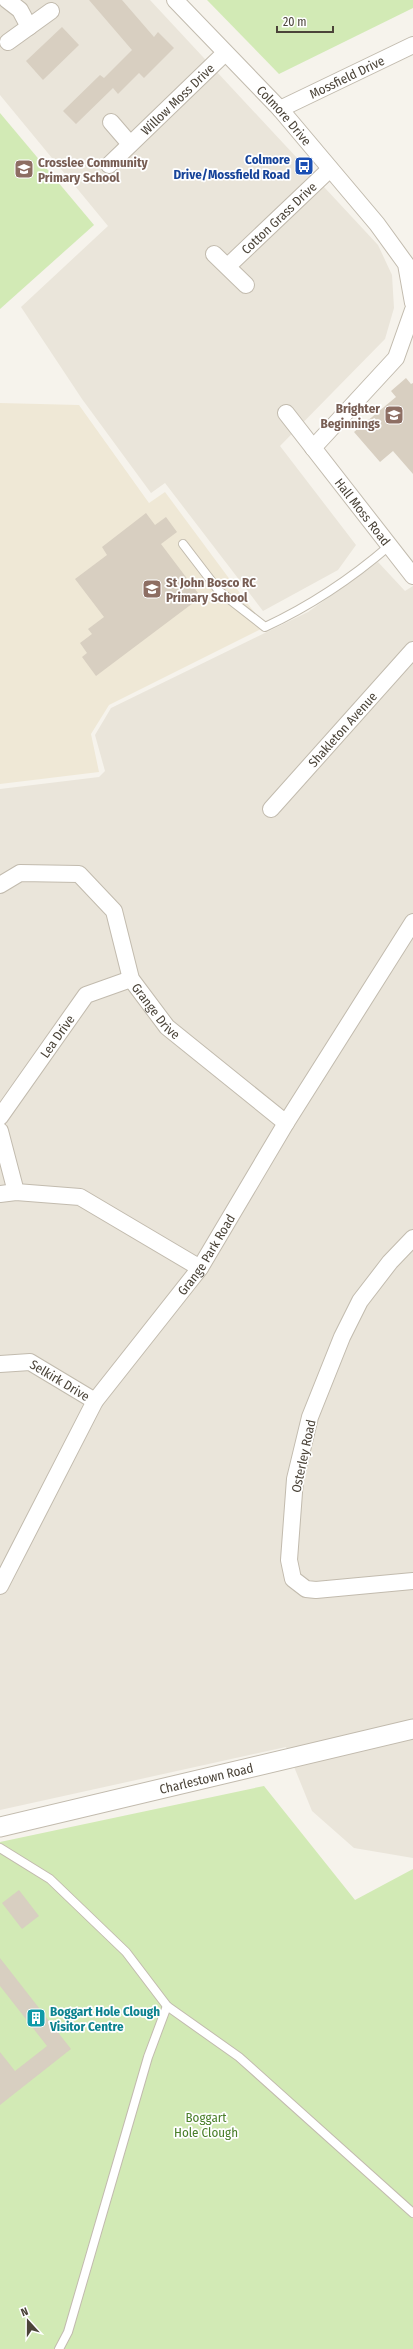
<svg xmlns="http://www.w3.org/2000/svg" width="413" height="2349" font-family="'Fira Sans Condensed',sans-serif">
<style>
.residential{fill:#eae5da}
.education{fill:#efe8d6}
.green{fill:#d2eab5}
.building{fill:#d8cfc1}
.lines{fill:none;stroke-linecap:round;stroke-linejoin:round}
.service-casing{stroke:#c2bbae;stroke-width:10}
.minor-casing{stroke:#c2bbae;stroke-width:18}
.tertiary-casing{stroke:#c2bbae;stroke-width:21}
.service{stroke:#fff;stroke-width:8}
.minor{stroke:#fff;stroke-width:16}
.tertiary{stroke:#fff;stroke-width:19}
.labels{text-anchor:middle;stroke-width:3.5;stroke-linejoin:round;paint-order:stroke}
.street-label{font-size:13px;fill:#4b4439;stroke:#fff}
.transit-label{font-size:13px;font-weight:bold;fill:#164399;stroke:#fff;text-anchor:end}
.education-label{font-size:13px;font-weight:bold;fill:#785e54;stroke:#fff;text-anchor:start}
.culture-label{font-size:13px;font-weight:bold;fill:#0d838f;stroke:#fff;text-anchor:start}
.park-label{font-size:13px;fill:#4a7f2a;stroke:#fff}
</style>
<rect width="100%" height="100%" fill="#f6f3ec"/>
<g class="residential">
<polygon points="0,0 150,0 378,245 392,275 394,308 385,339 280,446 356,545 338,570 263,611 165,483 151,493 82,399 21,307 108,226 0,95"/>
<polygon points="378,562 405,591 413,586 413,1858 354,1848 312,1811 286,1747 0,1810 0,789 99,777 105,771 95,735 111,708 308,612"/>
</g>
<polygon class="education" points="0,403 79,405 149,503 165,492 265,627 109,705 91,734 99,772 0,784"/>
<g class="green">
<polygon points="207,0 413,0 413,8 279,74"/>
<polygon points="0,113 94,225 0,309"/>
<polygon points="264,1786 355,1900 413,1869 413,2349 0,2349 0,1842"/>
</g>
<g class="building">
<polygon points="89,0 122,0 154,37 158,32 174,48 144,78 139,73 118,94 113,88 76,124 63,111 100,75 104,78 132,50"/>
<polygon points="62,27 79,45 43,80 26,61"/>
<polygon points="406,378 411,384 413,383 413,474 393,451 380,462 354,432 396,397 391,391"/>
<polygon points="146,513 155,525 166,517 177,532 161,544 201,597 96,676 82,657 87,653 80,643 92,634 88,629 104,617 75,579 107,555 102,547"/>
<polygon points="19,1890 39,1916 22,1929 2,1903"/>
<polygon points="0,1958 71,2049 0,2105 0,2052 15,2071 47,2046 0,1986"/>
</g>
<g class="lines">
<defs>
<g id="service">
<path d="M183 544 219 591 265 627C310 606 352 578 389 546"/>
<polyline points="0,1848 50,1879 126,1952 167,2006 239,2057 413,2213"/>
<polyline points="59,2349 68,2332 148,2057 167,2006"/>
</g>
<g id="minor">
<polyline points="7,0 20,10 29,27"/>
<path id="s1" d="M175 0 280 109 377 224 406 264 413 303"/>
<polyline points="8,42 51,11"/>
<path id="s2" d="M280 109 413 45"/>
<polyline points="111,122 130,144"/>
<path id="s3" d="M109 165 225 53"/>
<polyline points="214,254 246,285"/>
<path id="s4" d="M228 266 330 169"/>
<path id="s5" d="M286 413 413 576"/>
<polyline points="313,448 396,358 413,310"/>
<path id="s6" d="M271 809 413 650"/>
<path id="s7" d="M0 885 20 873 79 874 114 911 131 979 167 1027 286 1123"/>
<path id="s8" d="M0 1117 86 995 131 979"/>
<polyline points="0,1131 16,1192"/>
<polyline points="0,1194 16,1192 80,1197 200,1268"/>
<polyline points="413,1238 390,1262 360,1301 342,1337 310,1417 295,1479 289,1560 293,1579 306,1589 316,1590 413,1581"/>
<path id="s9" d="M0 1364 30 1362 95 1401"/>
<path id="s10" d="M0 1586 95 1401 200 1268 286 1123 413 922"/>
</g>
<g id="tertiary">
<path id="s11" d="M0 1827 413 1729"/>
</g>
</defs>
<use href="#service" class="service-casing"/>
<use href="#minor" class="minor-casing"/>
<use href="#tertiary" class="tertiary-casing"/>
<use href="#service" class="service"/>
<use href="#minor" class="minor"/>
<use href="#tertiary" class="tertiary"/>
</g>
<defs>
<symbol id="bus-square" viewBox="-11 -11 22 22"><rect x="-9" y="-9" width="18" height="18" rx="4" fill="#1a4fb4" stroke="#fff"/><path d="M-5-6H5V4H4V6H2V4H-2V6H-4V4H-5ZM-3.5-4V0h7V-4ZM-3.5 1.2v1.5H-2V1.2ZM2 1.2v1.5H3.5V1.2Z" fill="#fff"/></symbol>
<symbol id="school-square" viewBox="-11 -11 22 22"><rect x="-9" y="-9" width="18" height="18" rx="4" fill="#8d6e63" stroke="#fff"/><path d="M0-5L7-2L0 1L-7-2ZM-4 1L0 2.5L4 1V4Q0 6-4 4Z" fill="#fff"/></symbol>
<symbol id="building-square" viewBox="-11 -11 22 22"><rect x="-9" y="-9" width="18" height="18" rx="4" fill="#0f9aa8" stroke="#fff"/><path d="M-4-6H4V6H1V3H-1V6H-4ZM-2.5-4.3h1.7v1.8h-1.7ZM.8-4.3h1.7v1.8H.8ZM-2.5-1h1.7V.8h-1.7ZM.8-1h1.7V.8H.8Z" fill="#fff"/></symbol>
</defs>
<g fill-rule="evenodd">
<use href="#bus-square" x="293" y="155" width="22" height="22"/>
<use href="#school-square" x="13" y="158" width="22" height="22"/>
<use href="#school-square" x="383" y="404" width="22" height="22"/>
<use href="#school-square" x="141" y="578" width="22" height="22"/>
<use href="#building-square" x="25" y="2007" width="22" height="22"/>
</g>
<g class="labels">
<g class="street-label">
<text dy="5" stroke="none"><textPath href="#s2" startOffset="74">Mossfield Drive</textPath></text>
<text dy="5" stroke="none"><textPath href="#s3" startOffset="95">Willow Moss Drive</textPath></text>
<text dy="5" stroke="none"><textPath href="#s1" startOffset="159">Colmore Drive</textPath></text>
<text dy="5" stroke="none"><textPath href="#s4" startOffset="70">Cotton Grass Drive</textPath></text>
<text dy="5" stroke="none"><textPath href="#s5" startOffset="125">Hall Moss Road</textPath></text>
<text dy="5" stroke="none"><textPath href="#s6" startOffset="107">Shakleton Avenue</textPath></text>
<text dy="5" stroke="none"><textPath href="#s7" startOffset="244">Grange Drive</textPath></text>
<text dy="5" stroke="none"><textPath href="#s8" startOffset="99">Lea Drive</textPath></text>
<text dy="5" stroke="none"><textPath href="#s10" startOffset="392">Grange Park Road</textPath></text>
<text dy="5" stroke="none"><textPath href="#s9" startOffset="65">Selkirk Drive</textPath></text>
<text transform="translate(303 1456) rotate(-78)" y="5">Osterley Road</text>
<text dy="5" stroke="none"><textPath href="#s11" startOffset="212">Charlestown Road</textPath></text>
</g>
<g class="transit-label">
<text x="290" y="164">Colmore<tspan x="290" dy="15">Drive/Mossfield Road</tspan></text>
</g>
<g class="education-label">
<text x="38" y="167">Crosslee Community<tspan x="38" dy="15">Primary School</tspan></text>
<text x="380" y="413" text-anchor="end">Brighter<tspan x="380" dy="15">Beginnings</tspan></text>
<text x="166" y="587">St John Bosco RC<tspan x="166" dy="15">Primary School</tspan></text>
</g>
<g class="culture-label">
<text x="50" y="2016">Boggart Hole Clough<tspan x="50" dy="15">Visitor Centre</tspan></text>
</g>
<g class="park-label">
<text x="206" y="2122">Boggart<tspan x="206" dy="15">Hole Clough</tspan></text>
</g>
</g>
<g transform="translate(28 2321) rotate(339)" stroke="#ffffff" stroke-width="3" paint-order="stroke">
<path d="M0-3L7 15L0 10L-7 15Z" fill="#4b4439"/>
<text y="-6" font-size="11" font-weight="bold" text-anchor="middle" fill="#4b4439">N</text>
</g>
<path d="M277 26v6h56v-6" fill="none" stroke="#4b4439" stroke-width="2"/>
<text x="283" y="26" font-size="12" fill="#4b4439" stroke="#ffffff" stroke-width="3" paint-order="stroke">20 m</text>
</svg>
